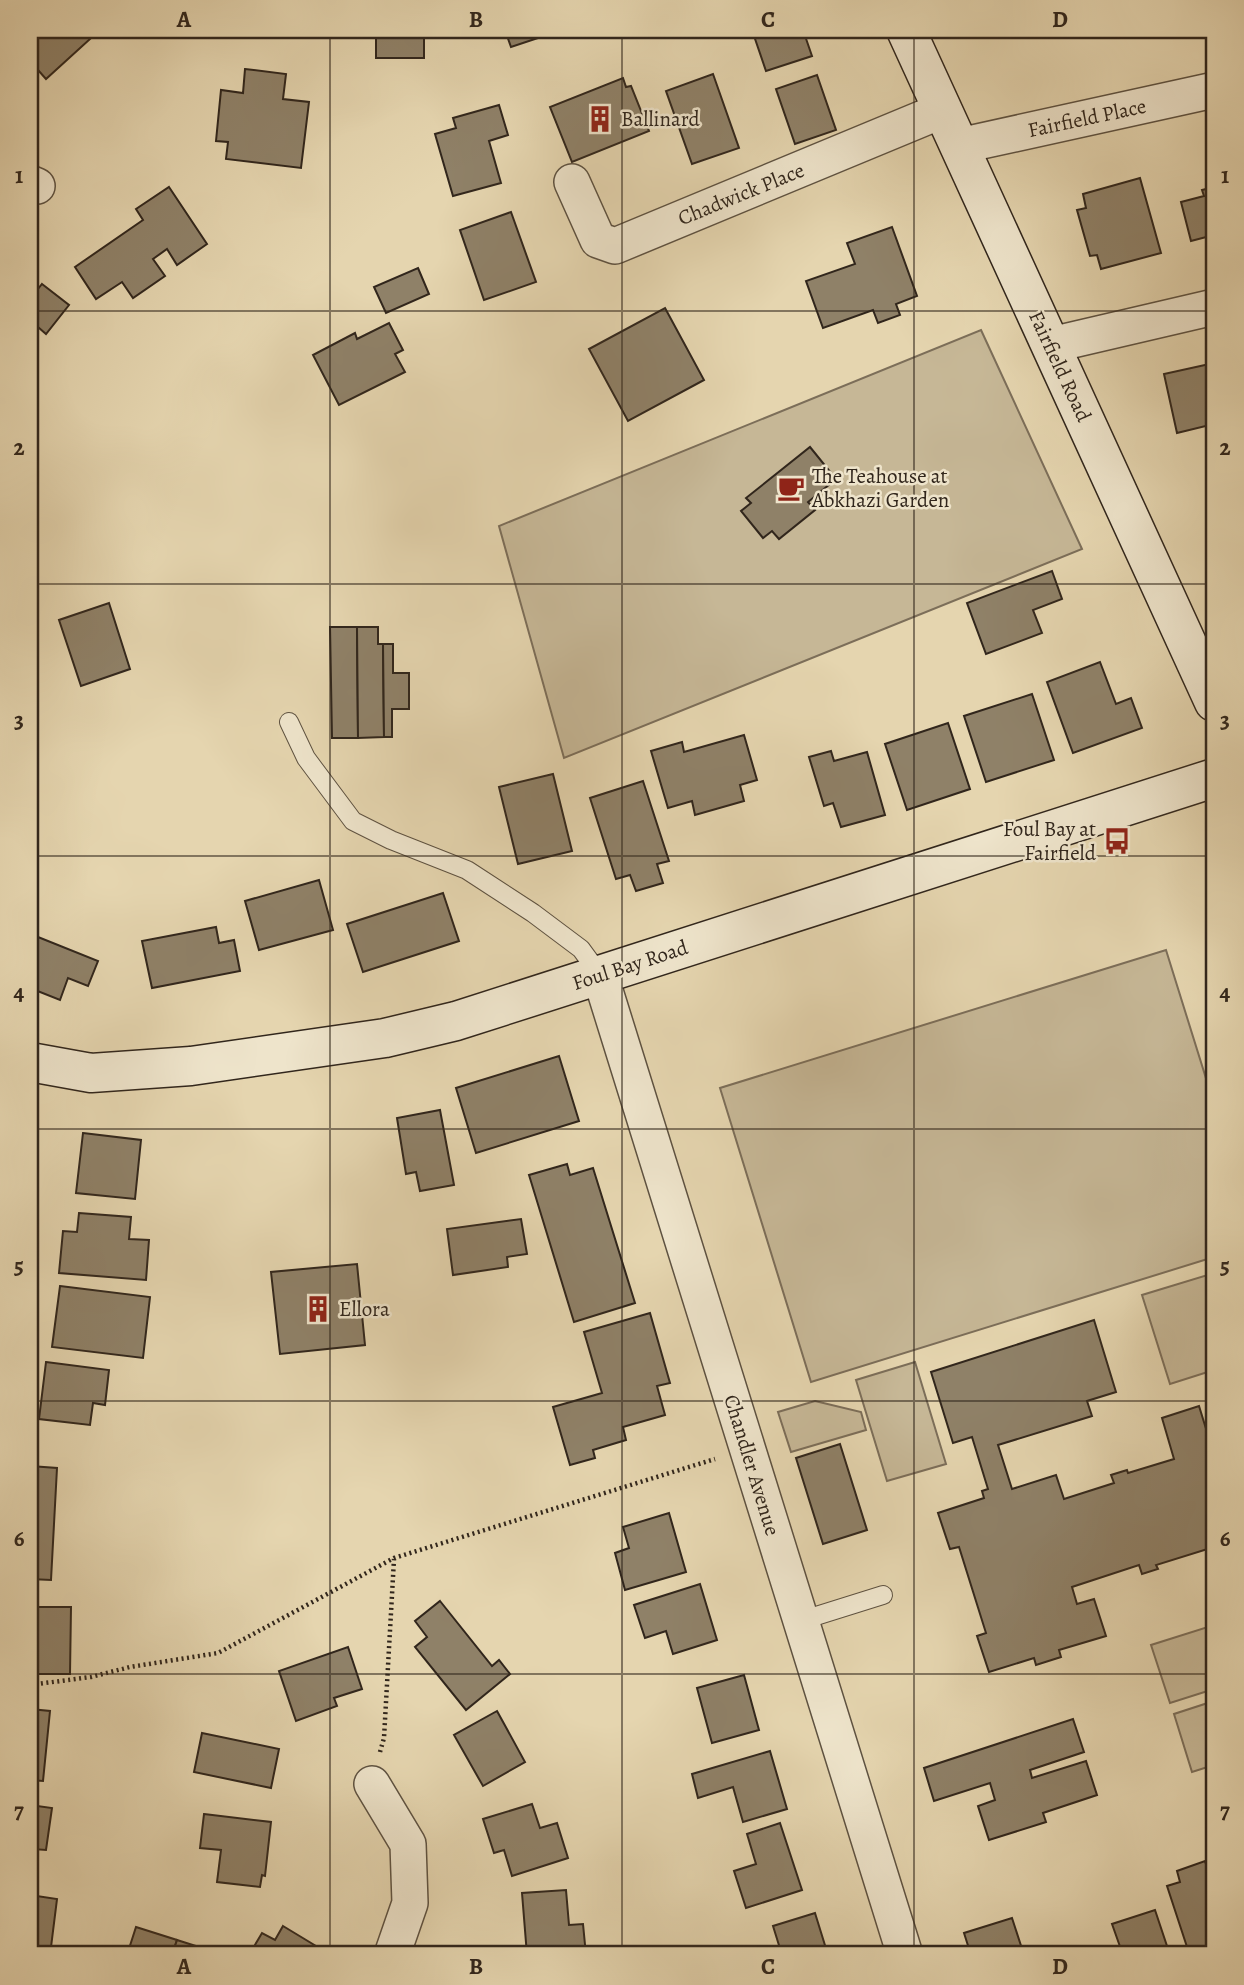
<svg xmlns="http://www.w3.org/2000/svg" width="1244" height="1985" font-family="Alegreya,serif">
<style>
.green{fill:#c6b796;stroke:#7c6e59;stroke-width:2}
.building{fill:#8f8168;stroke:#31261c;stroke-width:2}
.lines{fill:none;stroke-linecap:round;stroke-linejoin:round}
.lane-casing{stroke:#5e5241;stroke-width:20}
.street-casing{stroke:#5e5241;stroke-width:38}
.secondary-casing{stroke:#31261c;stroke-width:41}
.path{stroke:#31261c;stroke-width:4.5;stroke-dasharray:2 3.5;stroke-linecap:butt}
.lane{stroke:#eee4cb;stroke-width:18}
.street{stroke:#eee4cb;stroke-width:35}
.secondary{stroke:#eee4cb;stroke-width:38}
.grid{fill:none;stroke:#31261c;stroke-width:2;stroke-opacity:0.55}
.labels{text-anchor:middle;stroke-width:5;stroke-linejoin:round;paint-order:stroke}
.street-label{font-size:21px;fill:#31261c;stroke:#eee4cb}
.poi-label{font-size:21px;fill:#31261c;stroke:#eee4cb;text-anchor:start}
.neatline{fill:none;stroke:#31261c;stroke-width:2.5}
.grid-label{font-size:23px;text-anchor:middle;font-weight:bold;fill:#31261c}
</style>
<rect width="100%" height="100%" fill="#e5d5af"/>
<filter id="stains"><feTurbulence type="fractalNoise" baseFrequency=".00286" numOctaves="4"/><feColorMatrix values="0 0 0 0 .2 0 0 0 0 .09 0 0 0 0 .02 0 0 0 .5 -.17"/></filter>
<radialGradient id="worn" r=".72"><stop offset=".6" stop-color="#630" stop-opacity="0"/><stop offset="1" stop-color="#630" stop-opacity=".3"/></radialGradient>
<g class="green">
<polygon points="981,330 1082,549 564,758 499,526"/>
<polygon points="1166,950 1214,1104 1214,1257 811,1382 720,1088"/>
<polygon points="1214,1273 1214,1370 1170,1384 1142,1295"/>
<polygon points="915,1362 946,1464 887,1481 856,1380"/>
<polygon points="815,1401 861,1412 866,1430 791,1452 778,1412"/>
<polygon points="1214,1625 1214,1689 1170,1703 1151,1645"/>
<polygon points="1214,1701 1214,1765 1192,1772 1174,1714"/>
</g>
<g class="building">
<polygon points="30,30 81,30 90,39 46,79 30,61"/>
<rect x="376" y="30" width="48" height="28"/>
<polygon points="505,30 562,30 511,47"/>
<polygon points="752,30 803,30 812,56 766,71"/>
<polygon points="245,69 286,74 283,99 309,102 301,168 226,159 228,142 216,141 221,90 243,93"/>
<polygon points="713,74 739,148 692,164 666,91"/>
<polygon points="817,75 836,130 795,144 776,89"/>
<polygon points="623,78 626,87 631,86 649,131 572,162 550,107"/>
<polygon points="499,105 508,135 489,141 501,183 453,196 435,134 456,128 453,118"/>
<polygon points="1140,178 1161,253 1101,269 1097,255 1090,256 1077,210 1086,208 1083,194"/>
<polygon points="169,187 207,244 177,265 167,249 153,259 165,276 133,298 122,282 96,299 75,267 143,220 136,209"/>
<polygon points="1214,187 1214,235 1191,241 1181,202 1204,196 1202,190"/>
<polygon points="511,212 536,282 484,300 460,230"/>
<polygon points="892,227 917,296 896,304 900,315 878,323 873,310 823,328 806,281 855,264 847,243"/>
<polygon points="418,268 429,294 386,313 374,287"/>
<polygon points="42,284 69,305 46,334 30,320 30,299"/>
<polygon points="665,308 704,380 628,421 589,349"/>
<polygon points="389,323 403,350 395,354 405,372 339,405 313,355 355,333 357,339"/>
<polygon points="1214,363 1214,424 1177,433 1164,374"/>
<polygon points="810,447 836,479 808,502 815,510 779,539 772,531 763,538 741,511 751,503 746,498"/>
<polygon points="1052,571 1062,599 1033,610 1042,633 986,654 967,603"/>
<polygon points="109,603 130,669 81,686 59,620"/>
<polygon points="330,627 357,627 358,738 332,738"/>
<polygon points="357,627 378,627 378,644 383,644 384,737 358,738"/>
<polygon points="383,644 393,644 393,673 409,673 409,709 392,709 392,737 384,737"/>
<polygon points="1100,662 1116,704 1131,698 1142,728 1073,753 1047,682"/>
<polygon points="1032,694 1054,760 986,782 964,716"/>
<polygon points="948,723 970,789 907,810 885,744"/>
<polygon points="744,735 757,780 740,785 744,801 695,815 692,801 668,808 651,751 682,742 684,752"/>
<polygon points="831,751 834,761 867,752 885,815 841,827 833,803 824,806 809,757"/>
<polygon points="553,774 572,851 518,864 499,787"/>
<polygon points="643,781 669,861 657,864 663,883 636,891 630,875 616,879 590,798"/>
<polygon points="319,880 333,930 259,950 245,901"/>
<polygon points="443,893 459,941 363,972 347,924"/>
<polygon points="216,927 219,943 234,940 240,971 152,988 142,941"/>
<polygon points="33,935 98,961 88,986 68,978 60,1000 30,988 30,945"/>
<polygon points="559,1056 579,1121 476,1153 456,1088"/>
<polygon points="440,1110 454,1185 420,1191 416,1172 406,1174 397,1118"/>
<polygon points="83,1133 141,1140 135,1199 76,1193"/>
<polygon points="567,1164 570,1175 593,1168 635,1303 574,1322 529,1175"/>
<polygon points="79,1213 131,1217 129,1239 149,1240 146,1280 59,1273 63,1231 77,1232"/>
<polygon points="521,1219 527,1254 507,1257 508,1267 453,1275 447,1229"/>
<polygon points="357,1264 365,1345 280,1354 271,1272"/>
<polygon points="60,1286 150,1297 143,1358 52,1347"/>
<polygon points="650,1313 670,1383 657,1386 665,1415 623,1427 626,1440 593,1450 595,1458 570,1465 553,1407 602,1393 584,1332"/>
<polygon points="1094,1320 1116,1392 1087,1401 1092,1416 998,1445 1012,1489 1056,1475 1064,1499 1114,1483 1111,1475 1127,1470 1128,1473 1174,1459 1162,1418 1199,1406 1212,1448 1214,1447 1214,1547 1156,1565 1158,1569 1142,1574 1139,1565 1072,1587 1077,1604 1094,1599 1106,1636 1059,1650 1061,1657 1036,1665 1034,1658 989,1672 977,1636 986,1633 959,1547 950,1549 938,1513 984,1498 982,1491 988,1489 972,1437 953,1443 931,1372"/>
<polygon points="46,1362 109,1370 105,1405 93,1403 90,1425 39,1419"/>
<polygon points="840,1444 867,1530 823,1544 796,1458"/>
<polygon points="30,1466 57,1468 51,1580 30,1579"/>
<polygon points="669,1513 686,1572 625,1590 615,1553 629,1548 623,1527"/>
<polygon points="700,1584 717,1640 673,1654 666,1631 645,1638 634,1605"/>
<polygon points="440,1601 492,1666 499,1660 510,1674 466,1710 415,1647 427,1637 415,1621"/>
<polygon points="30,1607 71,1607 70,1674 30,1674"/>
<polygon points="348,1647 362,1689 334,1698 337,1706 296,1721 279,1671"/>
<polygon points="744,1675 759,1730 712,1743 697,1688"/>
<polygon points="30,1709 50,1711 43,1781 30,1780"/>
<polygon points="497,1711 525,1762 483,1786 454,1735"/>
<polygon points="1073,1719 1084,1752 1030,1770 1032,1778 1086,1761 1097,1795 1043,1813 1046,1822 989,1840 978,1806 995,1800 990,1783 934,1801 924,1768"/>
<polygon points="202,1733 279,1749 271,1788 194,1772"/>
<polygon points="770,1751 787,1809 743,1822 733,1787 698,1798 692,1774"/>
<polygon points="532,1804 540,1828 557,1823 568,1858 512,1876 504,1850 494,1853 483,1819"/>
<polygon points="30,1805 52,1808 46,1850 33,1849 30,1873"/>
<polygon points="204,1814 271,1822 265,1876 262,1875 260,1887 217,1882 221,1850 200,1848"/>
<polygon points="780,1823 802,1890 746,1908 734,1871 756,1864 747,1834"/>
<polygon points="1205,1861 1214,1890 1214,1944 1189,1953 1167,1886 1180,1882 1177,1871"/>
<polygon points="566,1890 569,1925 583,1924 586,1955 527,1955 522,1893"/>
<polygon points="30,1895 57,1899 50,1955 30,1955"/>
<polygon points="1155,1910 1170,1955 1123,1955 1112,1924"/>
<polygon points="815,1913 828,1955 782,1955 773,1926"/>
<polygon points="1012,1918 1024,1955 971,1955 964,1933"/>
<polygon points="283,1926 316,1946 310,1955 249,1955 262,1933 275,1940"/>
<polygon points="136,1927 177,1940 172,1955 127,1955"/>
<polygon points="177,1940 218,1953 218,1955 172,1955"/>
</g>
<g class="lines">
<defs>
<g id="lane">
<polyline points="289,722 306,758 353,821 391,840 467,870 533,913 581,949 600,975"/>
<polyline points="800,1621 883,1595"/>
</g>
<g id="street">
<polyline points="959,146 1214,90"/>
<polyline points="572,182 598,240 615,246 943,110"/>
<polyline points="30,183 37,186"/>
<polyline points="1051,345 1214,307"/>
<polyline points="600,975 905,1955"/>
<polyline points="372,1784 408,1844 410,1903 392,1955"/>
</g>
<g id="secondary">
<polyline points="906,30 1214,702"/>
<polyline points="30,1062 91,1073 191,1066 385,1038 456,1021 1214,778"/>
</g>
</defs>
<use href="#lane" class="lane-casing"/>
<use href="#street" class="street-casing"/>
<use href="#secondary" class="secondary-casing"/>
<g class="path">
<polyline points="30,1685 91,1677 130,1667 218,1653 394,1558 715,1459"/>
<polyline points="380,1752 384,1738 394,1559"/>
</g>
<use href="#lane" class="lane"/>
<use href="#street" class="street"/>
<use href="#secondary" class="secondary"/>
</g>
<path class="grid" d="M330 30V1955M622 30V1955M914 30V1955M30 311H1214M30 584H1214M30 856H1214M30 1129H1214M30 1401H1214M30 1674H1214"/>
<defs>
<symbol id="building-bare" viewBox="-9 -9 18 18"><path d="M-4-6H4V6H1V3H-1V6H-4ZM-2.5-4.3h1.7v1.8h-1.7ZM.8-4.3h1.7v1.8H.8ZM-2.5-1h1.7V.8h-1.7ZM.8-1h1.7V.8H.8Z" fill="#8f2418" stroke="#eee4cb" stroke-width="2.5" paint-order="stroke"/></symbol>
<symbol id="cafe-bare" viewBox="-9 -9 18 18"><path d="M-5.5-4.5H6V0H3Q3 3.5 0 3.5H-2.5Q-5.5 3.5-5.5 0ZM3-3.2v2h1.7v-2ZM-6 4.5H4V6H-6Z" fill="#8f2418" stroke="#eee4cb" stroke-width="2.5" paint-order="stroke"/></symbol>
<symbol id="bus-bare" viewBox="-9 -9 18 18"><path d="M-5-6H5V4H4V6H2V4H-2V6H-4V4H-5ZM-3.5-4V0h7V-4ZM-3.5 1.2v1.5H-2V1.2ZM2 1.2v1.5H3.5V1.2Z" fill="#8f2418" stroke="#eee4cb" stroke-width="2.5" paint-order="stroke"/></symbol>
</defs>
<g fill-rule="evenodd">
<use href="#building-bare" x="581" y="100" width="38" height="38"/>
<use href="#cafe-bare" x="772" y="469" width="38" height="38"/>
<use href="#bus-bare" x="1098" y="822" width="38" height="38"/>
<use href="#building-bare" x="299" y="1290" width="38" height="38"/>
</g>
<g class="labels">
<g class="street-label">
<text transform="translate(1087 118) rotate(-12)" y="7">Fairfield Place</text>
<text transform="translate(741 194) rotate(-22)" y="7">Chadwick Place</text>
<text transform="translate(1060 366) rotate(65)" y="7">Fairfield Road</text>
<text transform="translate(630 965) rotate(-18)" y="7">Foul Bay Road</text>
<text transform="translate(752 1465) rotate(73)" y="7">Chandler Avenue</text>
</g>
<g class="poi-label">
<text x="621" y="126">Ballinard</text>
<text x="812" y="483">The Teahouse at<tspan x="812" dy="24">Abkhazi Garden</tspan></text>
<text x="1096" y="836" text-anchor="end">Foul Bay at<tspan x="1096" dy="24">Fairfield</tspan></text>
<text x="339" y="1316">Ellora</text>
</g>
</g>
<rect width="1244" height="1985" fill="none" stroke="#e5d5af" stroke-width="77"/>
<rect x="38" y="38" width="1168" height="1908" class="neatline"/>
<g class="grid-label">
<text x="184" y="27">A</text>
<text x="476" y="27">B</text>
<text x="768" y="27">C</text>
<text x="1060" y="27">D</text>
<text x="19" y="183">1</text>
<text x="1225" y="183">1</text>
<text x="19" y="455">2</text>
<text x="1225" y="455">2</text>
<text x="19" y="728">3</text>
<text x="1225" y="728">3</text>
<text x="19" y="1000">4</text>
<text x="1225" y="1000">4</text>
<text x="19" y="1273">5</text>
<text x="1225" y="1273">5</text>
<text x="19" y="1546">6</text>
<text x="1225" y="1546">6</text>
<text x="19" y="1818">7</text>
<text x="1225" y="1818">7</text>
<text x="184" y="1974">A</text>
<text x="476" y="1974">B</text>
<text x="768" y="1974">C</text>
<text x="1060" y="1974">D</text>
</g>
<rect width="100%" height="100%" filter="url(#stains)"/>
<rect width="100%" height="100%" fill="url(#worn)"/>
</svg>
